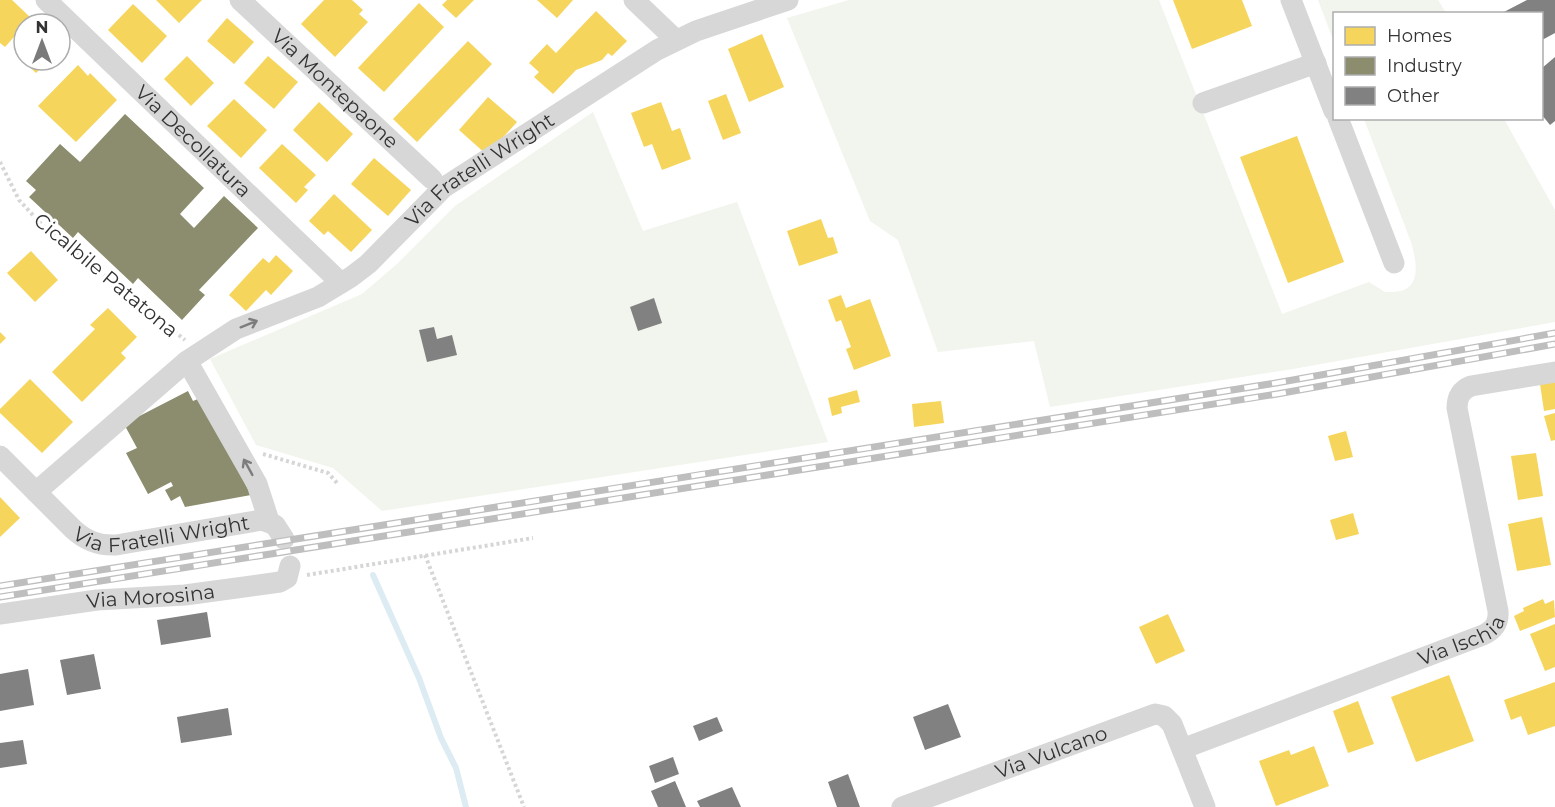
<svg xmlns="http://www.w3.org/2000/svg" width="1555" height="807" font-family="Montserrat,sans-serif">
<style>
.green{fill:#f1f5ed}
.homes{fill:#f6d55c}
.industry{fill:#8c8c6e}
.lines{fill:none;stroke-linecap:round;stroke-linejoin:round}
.stream{stroke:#ddebf3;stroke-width:6}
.building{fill:#818181}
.path{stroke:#d6d6d6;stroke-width:4;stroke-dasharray:3 3;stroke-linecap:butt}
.minor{stroke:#d7d7d7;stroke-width:21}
.rail-casing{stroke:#bebebe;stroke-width:7}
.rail{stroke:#fff;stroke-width:4.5;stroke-dasharray:14;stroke-linecap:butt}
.oneway{stroke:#7d7d7d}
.labels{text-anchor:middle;stroke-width:6;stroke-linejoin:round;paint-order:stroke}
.street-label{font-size:20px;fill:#333;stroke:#fff}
</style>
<rect width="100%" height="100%" fill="#fff"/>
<g class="green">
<path d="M849 0H1159L1282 314 1369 282 1385 292C1390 292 1399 292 1404 290 1422 282 1415 256 1411 242L1364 119H1504L1555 210V322L1293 369 1050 407 1034 341 938 352 898 240 870 221 787 18Z"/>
<polygon points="1318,0 1438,0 1446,13 1334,14 1334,42"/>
<polygon points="593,112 643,231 737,202 828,442 382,511 333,468 256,445 210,359 362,294 397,264 455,206"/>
</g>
<g class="homes">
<polygon points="0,0 12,0 31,18 5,47 0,43"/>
<polygon points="156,0 202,0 179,23"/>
<polygon points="324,0 352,0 363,10 359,14 368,22 335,57 301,24"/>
<polygon points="447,0 474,0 456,18 442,5"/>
<polygon points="537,0 573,0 557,18"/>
<polygon points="1173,0 1242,0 1252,26 1192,49"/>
<polygon points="419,3 444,27 384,92 358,68"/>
<polygon points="133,4 167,36 142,63 108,30"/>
<polygon points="596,11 627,41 612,56 608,53 602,60 576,70 553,94 534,77 539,72 529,63 547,44 556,53"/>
<polygon points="227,18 254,42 234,64 207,41"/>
<polygon points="762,34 784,87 749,102 728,49"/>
<polygon points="468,41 492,64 417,142 393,119"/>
<polygon points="24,54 24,60 49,60 36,73 20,58"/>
<polygon points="187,56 214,83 191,106 164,79"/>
<polygon points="268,56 298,82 274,109 244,83"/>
<polygon points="78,65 88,76 90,73 117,100 76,142 38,106"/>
<polygon points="726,94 741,133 723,140 708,101"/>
<polygon points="488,97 517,122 487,155 459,130"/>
<polygon points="234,99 267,130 241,158 207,126"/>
<polygon points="319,102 353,134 327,162 293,130"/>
<polygon points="661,102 672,131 680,128 691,159 662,170 652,144 644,147 631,113"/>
<polygon points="1297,136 1344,262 1288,283 1240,157"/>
<polygon points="282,144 316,175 304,187 308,190 296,203 259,168"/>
<polygon points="374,158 411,190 388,216 351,184"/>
<polygon points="334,194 372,230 351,252 328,231 324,235 309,221"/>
<polygon points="821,219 828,238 833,237 838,253 799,266 787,231"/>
<polygon points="31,251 58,280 35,302 7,273"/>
<polygon points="276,255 293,271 271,295 266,290 246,311 229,295 263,258 269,263"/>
<polygon points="841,295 846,308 870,299 891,356 854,370 846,349 851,347 841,320 836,322 828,300"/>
<polygon points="108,308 137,337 121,353 126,358 82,402 52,372 95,329 90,325"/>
<polygon points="0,332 6,338 0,344"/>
<polygon points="30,379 73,422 42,453 0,413 0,409"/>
<polygon points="1555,382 1555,409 1544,411 1540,384"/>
<polygon points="857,390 860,402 841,407 842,413 832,416 828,398"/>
<polygon points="941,401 944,423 914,427 912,404"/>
<polygon points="1555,413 1555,440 1551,441 1544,416"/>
<polygon points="1346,431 1353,457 1335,461 1328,436"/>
<polygon points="1536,453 1543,496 1518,500 1511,456"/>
<polygon points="0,497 20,518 0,537"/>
<polygon points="1353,513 1359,534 1336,540 1330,520"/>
<polygon points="1542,517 1551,565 1517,571 1508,524"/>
<polygon points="1543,599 1545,604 1554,600 1555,617 1520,631 1514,616 1524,611 1523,608"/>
<polygon points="1168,614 1185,651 1156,664 1139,627"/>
<polygon points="1555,624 1555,667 1545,671 1530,634"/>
<polygon points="1449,675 1474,741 1416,762 1391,697"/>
<polygon points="1555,682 1555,726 1528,735 1521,716 1511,720 1504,700"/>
<polygon points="1358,701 1374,744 1348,753 1333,711"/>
<polygon points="1314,746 1329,786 1276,806 1259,761 1289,750 1291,755"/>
</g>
<g class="industry">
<polygon points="125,114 204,188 180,214 194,228 224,196 258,228 199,290 205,295 182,320 138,278 133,284 78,232 73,238 29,197 36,190 26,181 60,144 80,162"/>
<polygon points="188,391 193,401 200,398 251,495 185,507 180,496 171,501 165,490 173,486 171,482 148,494 126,453 137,448 124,424"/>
</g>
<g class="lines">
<polyline class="stream" points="373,575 419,678 441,738 456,768 466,807"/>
</g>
<g class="building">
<polygon points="1527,0 1555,0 1555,33 1542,40 1542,14 1500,14"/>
<polygon points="1555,57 1555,121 1550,125 1542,115 1542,68"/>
<polygon points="654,298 662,323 638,331 630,307"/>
<polygon points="434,327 437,339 452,335 457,355 427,362 419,330"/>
<polygon points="207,612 211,637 161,645 157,620"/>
<polygon points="94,654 101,689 67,695 60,660"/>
<polygon points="28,669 34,705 0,711 0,674"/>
<polygon points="948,704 961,737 925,750 913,717"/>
<polygon points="228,708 232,735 181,743 177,717"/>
<polygon points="717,717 723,731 699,741 693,726"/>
<polygon points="23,740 27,764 0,768 0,743"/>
<polygon points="673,757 679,774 655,783 649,766"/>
<polygon points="848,774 860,807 837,807 828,782"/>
<polygon points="675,781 686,807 658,807 651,791"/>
<polygon points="732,787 741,807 700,807 697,801"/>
</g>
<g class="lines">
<g class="path">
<polyline points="0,162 19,200 43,226 185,340"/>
<polyline points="263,454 328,473 339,485"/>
<polyline points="425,555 524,807"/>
<polyline points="307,575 533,538"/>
</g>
<g class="minor">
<path id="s1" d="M46 0 341 283"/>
<path id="s2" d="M240 0 432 179"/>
<polyline points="634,0 676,40"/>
<polyline points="1291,0 1334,111"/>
<polyline points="1203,103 1316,63"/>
<polyline points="1338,118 1394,263"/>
<path id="s3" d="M0 456 73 529C86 541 99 546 116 545L262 520 275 525 284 539"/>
<polyline points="36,492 187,361"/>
<path id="s4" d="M269 521 257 484 187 361 236 329 318 297 351 277 368 264 443 188 657 50 696 31 788 0"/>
<path id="s5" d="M0 614 97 600 185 595 280 582 287 578 290 566"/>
<path id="s6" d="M1182 749 1483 635C1494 630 1499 623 1498 611L1457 408C1457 397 1461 390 1471 386L1555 372"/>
<path id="s7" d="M902 807 1155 714 1164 716 1172 724 1205 807"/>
</g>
<defs>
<g id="rail">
<polyline points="0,586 1276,383 1555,333"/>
<polyline points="0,597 1277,394 1555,344"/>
</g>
</defs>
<use href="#rail" class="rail-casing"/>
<use href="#rail" class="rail"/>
</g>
<defs><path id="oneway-shaft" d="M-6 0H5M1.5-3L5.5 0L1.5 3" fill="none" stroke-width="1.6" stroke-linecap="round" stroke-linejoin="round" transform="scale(1.5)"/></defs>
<g class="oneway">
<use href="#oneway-shaft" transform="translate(249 324) rotate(-22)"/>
<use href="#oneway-shaft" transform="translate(248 467) rotate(-119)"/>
</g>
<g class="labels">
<g class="street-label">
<text dy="7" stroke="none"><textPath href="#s2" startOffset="130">Via Montepaone</textPath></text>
<text dy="7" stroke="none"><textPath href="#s1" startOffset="204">Via Decollatura</textPath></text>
<text dy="7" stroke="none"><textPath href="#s4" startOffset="534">Via Fratelli Wright</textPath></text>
<text transform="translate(106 275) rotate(40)" y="7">Cicalbile Patatona</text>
<text dy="7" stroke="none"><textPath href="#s3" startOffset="196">Via Fratelli Wright</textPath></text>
<text dy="7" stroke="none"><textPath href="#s5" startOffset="152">Via Morosina</textPath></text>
<text dy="7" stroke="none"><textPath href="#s6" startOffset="300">Via Ischia</textPath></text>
<text dy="7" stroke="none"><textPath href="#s7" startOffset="159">Via Vulcano</textPath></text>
</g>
</g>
<rect x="1333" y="12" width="210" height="108" fill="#ffffff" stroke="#adadad" stroke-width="1.5"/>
<rect x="1345" y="27" width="30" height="18" fill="#f6d55c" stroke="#adadad" stroke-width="1.5"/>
<text x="1387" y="42" font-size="18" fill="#333333">Homes</text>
<rect x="1345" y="57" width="30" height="18" fill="#8c8c6e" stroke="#adadad" stroke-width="1.5"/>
<text x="1387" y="72" font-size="18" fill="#333333">Industry</text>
<rect x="1345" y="87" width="30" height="18" fill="#818181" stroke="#adadad" stroke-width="1.5"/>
<text x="1387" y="102" font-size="18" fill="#333333">Other</text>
<g transform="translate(42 42)"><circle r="28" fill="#ffffff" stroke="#adadad" stroke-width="1.5"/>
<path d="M0-4.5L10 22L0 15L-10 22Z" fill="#7a7a7a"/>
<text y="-9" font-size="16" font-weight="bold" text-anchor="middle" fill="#333333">N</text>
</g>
</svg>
